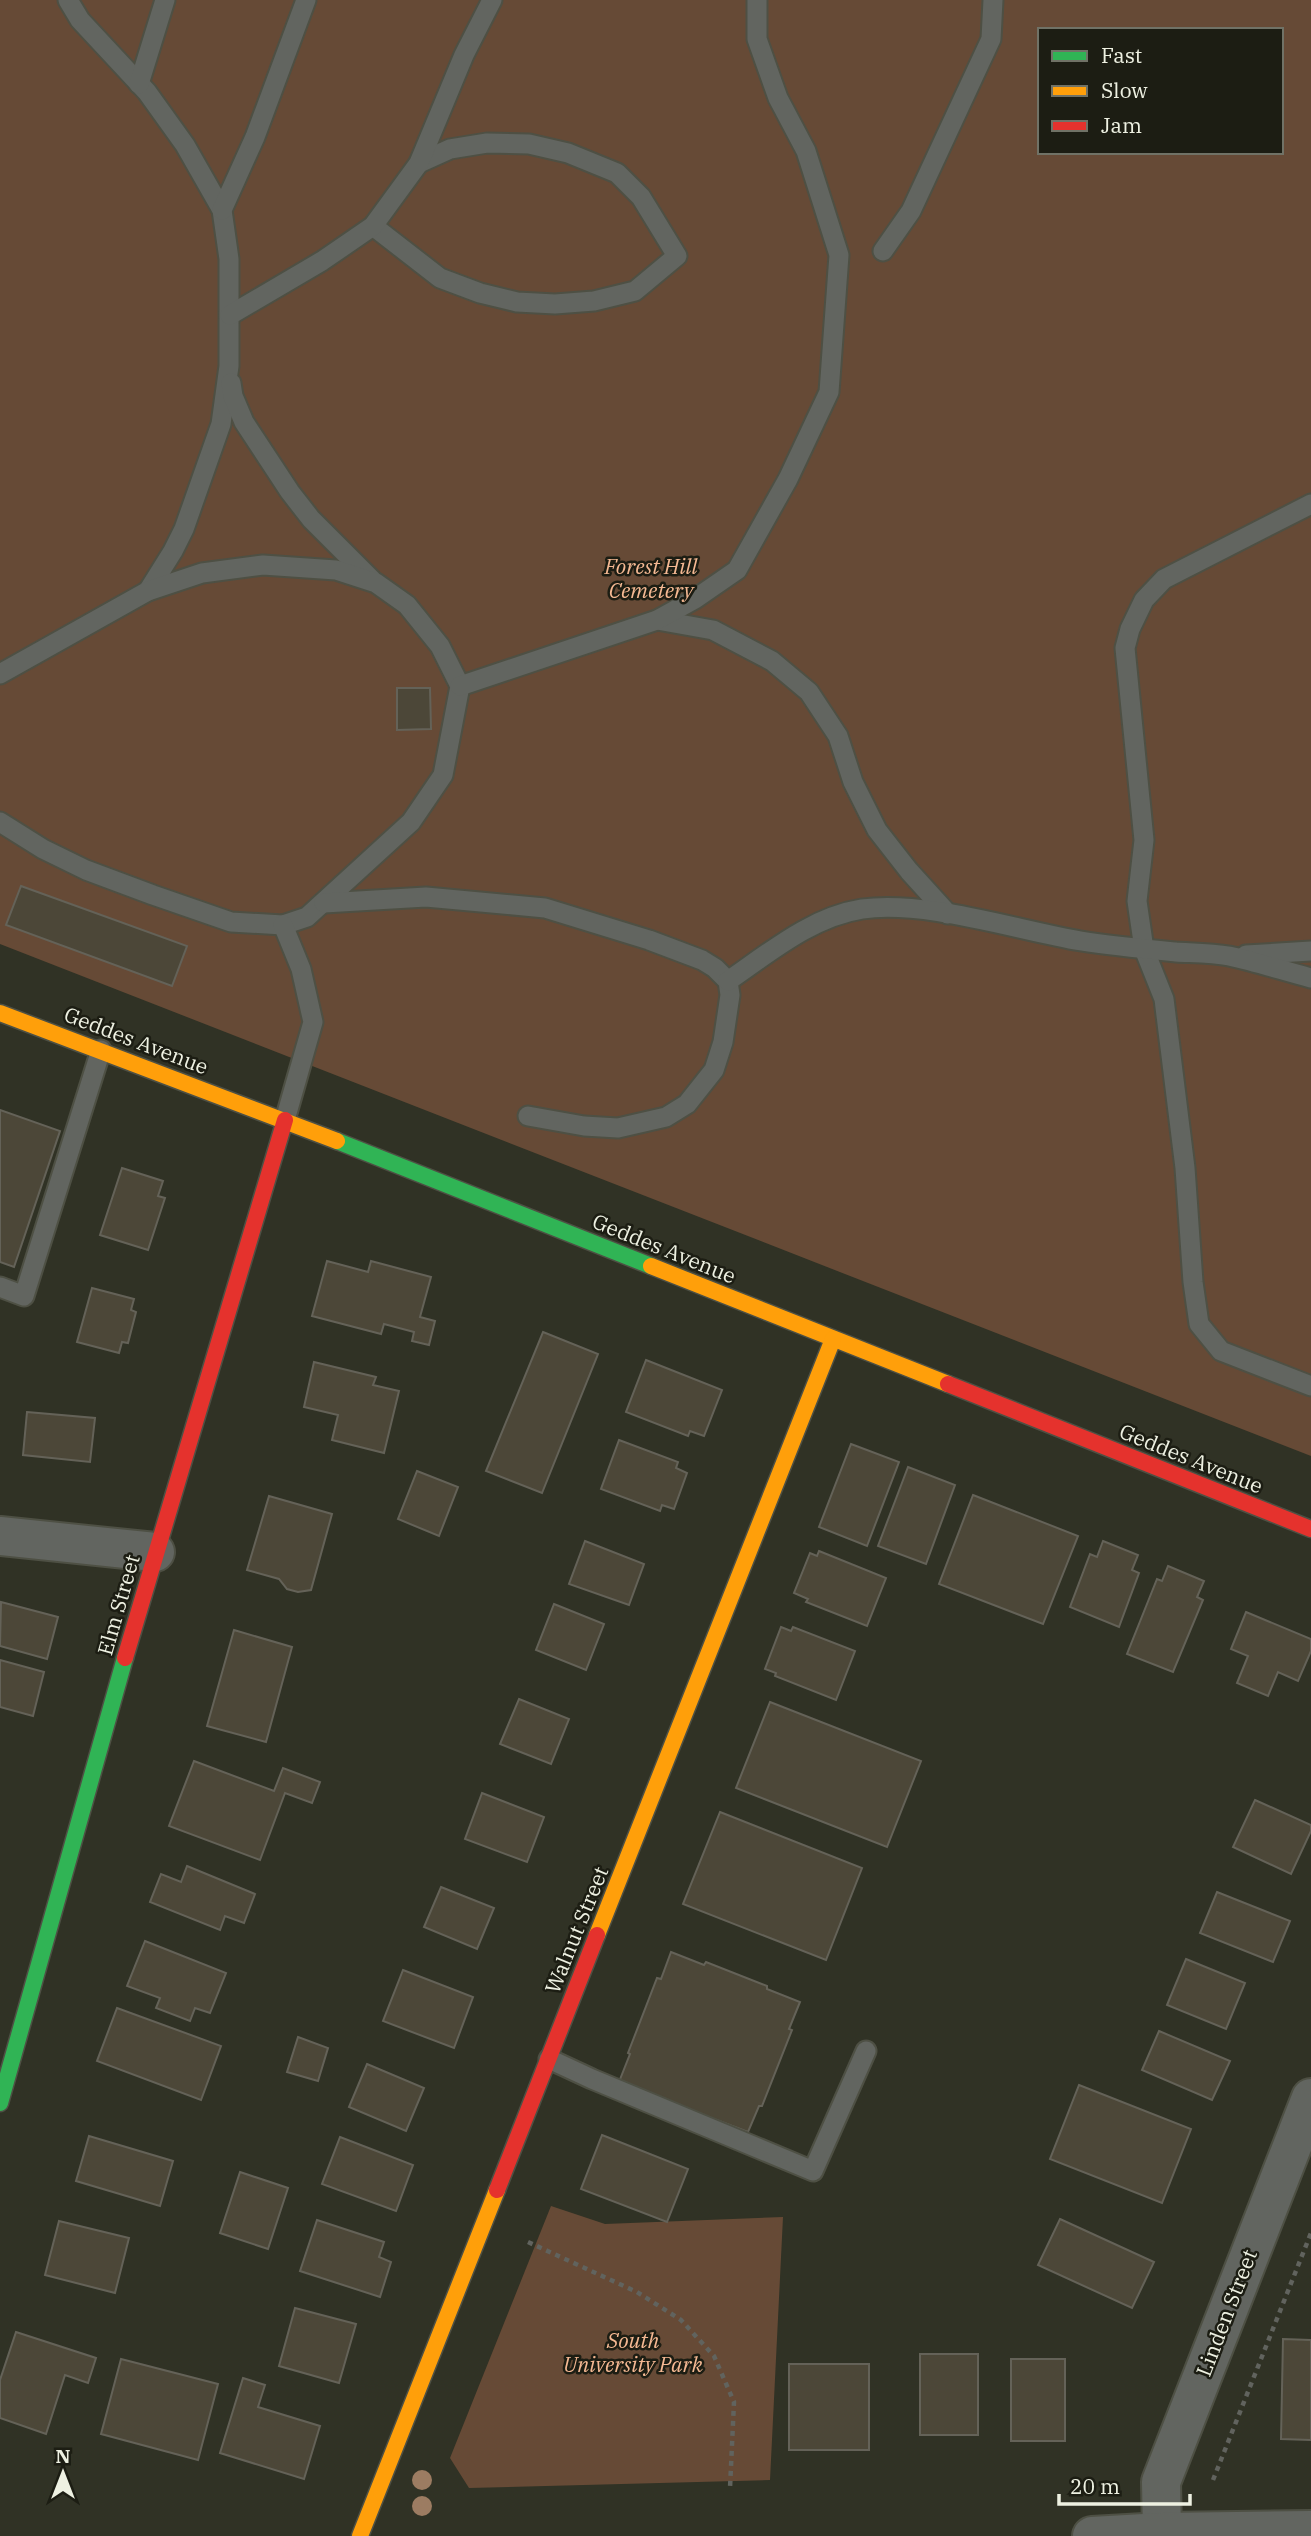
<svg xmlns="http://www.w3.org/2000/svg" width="1311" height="2536" font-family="'IBM Plex Serif',serif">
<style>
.green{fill:#664a36;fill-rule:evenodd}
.building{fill:#4c4738;stroke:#646258;stroke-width:2}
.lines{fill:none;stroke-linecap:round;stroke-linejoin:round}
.lane-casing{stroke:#4e5044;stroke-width:23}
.street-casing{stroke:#4e5044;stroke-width:42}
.fast-casing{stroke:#4e5044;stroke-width:19}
.slow-casing{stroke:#4e5044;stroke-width:19}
.jam-casing{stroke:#4e5044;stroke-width:19}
.path{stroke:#61635e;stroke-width:4.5;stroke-dasharray:5 5;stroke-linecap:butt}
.lane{stroke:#626560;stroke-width:19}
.street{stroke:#626560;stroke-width:38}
.fast{stroke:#30b455;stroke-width:16}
.slow{stroke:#ff9f0a;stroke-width:16}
.jam{stroke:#e5322d;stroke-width:16}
.tree{fill:#9c7c62}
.labels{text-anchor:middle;stroke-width:5;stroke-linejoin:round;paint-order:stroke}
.park-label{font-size:21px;font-style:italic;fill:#f5b993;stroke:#1c1d13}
.street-label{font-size:21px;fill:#eef1e2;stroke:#1c1d13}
</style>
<rect width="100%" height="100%" fill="#303225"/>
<g class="green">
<path d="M0 0H1311V1456L0 944ZM1040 30H1281V152H1040Z"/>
<polygon points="551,2206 605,2224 783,2217 770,2480 469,2488 450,2458"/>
</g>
<g class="building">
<polygon points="397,688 430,688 431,729 397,730"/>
<polygon points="21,886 187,946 172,986 6,925"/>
<polygon points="0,1110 60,1131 14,1267 0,1262"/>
<polygon points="122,1168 163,1181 158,1196 165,1198 148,1250 100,1235"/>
<polygon points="327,1261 368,1272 371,1261 431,1277 420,1317 435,1321 429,1345 412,1341 414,1332 384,1324 381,1334 312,1316"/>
<polygon points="92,1288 134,1299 131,1310 136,1312 128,1343 122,1342 119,1353 77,1342"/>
<polygon points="543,1332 598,1354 542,1493 486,1471"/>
<polygon points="646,1360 722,1390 704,1436 690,1431 688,1436 626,1412"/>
<polygon points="314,1362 376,1377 373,1385 399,1391 384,1453 332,1440 338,1415 304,1407"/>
<polygon points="27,1412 95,1418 90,1462 23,1455"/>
<polygon points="619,1440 678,1462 676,1468 687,1473 674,1509 662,1505 660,1511 601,1489"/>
<polygon points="851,1444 899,1462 867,1546 819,1527"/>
<polygon points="908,1467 955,1485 926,1564 878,1546"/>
<polygon points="417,1471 458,1487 439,1536 398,1519"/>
<polygon points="973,1495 1078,1536 1043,1624 939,1584"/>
<polygon points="269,1496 332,1514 311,1590 298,1592 287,1589 279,1579 247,1570"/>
<polygon points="585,1541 644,1564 629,1605 569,1584"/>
<polygon points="1103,1541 1138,1555 1132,1570 1139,1573 1119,1627 1070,1607 1090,1554 1097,1557"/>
<polygon points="819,1551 886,1578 867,1626 806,1602 808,1599 794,1593 810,1553 817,1556"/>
<polygon points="1168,1566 1204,1581 1197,1597 1203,1600 1173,1672 1127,1654 1157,1579 1162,1581"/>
<polygon points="1,1602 58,1617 47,1659 0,1646"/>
<polygon points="554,1604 604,1624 586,1670 536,1650"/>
<polygon points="1246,1612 1311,1639 1311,1651 1298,1681 1278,1672 1268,1696 1237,1683 1248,1656 1231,1649"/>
<polygon points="781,1627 791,1631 793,1627 855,1651 836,1700 775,1676 776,1673 765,1669"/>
<polygon points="234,1630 292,1647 266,1742 207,1726"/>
<polygon points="0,1660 44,1672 33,1716 0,1707"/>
<polygon points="519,1699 569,1719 551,1764 500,1744"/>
<polygon points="770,1702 921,1761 887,1847 736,1788"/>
<polygon points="194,1761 274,1791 283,1768 320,1782 312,1803 285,1793 260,1860 169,1826"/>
<polygon points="482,1793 544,1817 527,1862 465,1839"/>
<polygon points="1255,1800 1311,1825 1311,1831 1291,1874 1233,1847"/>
<polygon points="720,1812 862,1868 826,1960 683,1904"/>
<polygon points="187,1866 255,1894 244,1923 225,1916 220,1930 150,1902 161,1874 181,1882"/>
<polygon points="441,1887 494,1908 477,1949 424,1927"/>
<polygon points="1217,1892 1290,1921 1273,1962 1200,1933"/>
<polygon points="145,1941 226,1973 210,2013 195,2008 190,2021 156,2008 160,1998 127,1986"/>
<polygon points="671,1952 704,1965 706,1962 767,1986 767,1989 800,2002 789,2029 792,2030 762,2106 759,2106 748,2132 717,2120 716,2123 619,2082 630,2054 628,2053 657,1978 661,1979"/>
<polygon points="1186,1959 1245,1983 1226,2029 1167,2005"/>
<polygon points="403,1970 473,1997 454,2048 383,2021"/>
<polygon points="117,2008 221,2046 201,2100 97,2061"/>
<polygon points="1159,2031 1230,2061 1212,2100 1142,2070"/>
<polygon points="298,2037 328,2048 318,2081 287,2072"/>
<polygon points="367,2064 424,2088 406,2131 349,2107"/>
<polygon points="1079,2085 1191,2129 1162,2203 1050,2159"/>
<polygon points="602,2135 688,2169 667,2222 581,2189"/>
<polygon points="89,2136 173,2161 160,2206 76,2181"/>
<polygon points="340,2137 413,2165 396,2211 322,2184"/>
<polygon points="240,2172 288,2188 268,2249 220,2233"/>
<polygon points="1060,2219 1154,2262 1132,2308 1038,2265"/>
<polygon points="317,2220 384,2242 379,2257 391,2262 380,2297 300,2271"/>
<polygon points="59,2221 129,2238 115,2293 45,2275"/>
<polygon points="295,2308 356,2324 339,2383 279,2366"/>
<polygon points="16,2332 96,2358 88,2383 65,2375 46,2434 0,2418 0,2380"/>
<polygon points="1283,2339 1311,2340 1311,2440 1281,2439"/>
<rect x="920" y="2354" width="58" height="81"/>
<polygon points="121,2359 218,2384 198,2460 101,2434"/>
<rect x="1011" y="2359" width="54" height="82"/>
<rect x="789" y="2364" width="80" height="86"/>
<polygon points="243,2378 265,2385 258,2407 320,2426 304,2479 220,2453"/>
</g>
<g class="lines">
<defs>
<g id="lane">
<polyline points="68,0 80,20 147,92 185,145 222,210 229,259 229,366 221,424 184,529 173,551 148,591"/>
<polyline points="139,84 165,0"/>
<polyline points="222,210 255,137 306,0"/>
<polyline points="373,226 440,278 480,293 517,302 555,304 594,301 635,291 677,256 641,197 617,173 568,153 529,144 487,143 450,149 419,163"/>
<polyline points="883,251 911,211 991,39 993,0"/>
<polyline points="230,315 322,261 373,226 419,163 464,55 492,0"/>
<polyline points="231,383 233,396 244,422 290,492 311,519 372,580"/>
<polyline points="1311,504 1164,579 1144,600 1130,629 1125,648 1144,840 1137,901 1144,949 1164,999 1185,1168 1193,1282 1199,1324 1221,1351 1311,1386"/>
<polyline points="657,620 713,630 772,661 809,692 838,736 853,782 877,830 909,871 948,914"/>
<polyline points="0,674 148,591 202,573 263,565 336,570 376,583 407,605 440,646 460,686 443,775 411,822 307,917 283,925 231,922 153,895 86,870 43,849 0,822"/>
<polyline points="460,686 657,620 695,599 737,570 788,479 829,392 839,255 806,151 778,98 757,39 757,0"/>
<polyline points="324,903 426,897 545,908 649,940 702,960 715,968 728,981 730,995 723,1042 714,1070 687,1104 666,1117 618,1128 584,1126 528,1116"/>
<polyline points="283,925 301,969 313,1022 285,1120"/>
<polyline points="1246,955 1311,951"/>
<path d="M728 981C769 953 811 917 862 909 926 900 1016 930 1081 941 1113 946 1145 949 1176 952 1194 953 1212 953 1229 956 1257 962 1284 971 1311 978"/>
<polyline points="0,1287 24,1296 101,1050"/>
<polyline points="549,2059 592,2079 813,2171 866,2051"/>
</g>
<g id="street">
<polyline points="0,1536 155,1552"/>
<polyline points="1162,2532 1161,2482 1311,2098"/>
<polyline points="1092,2536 1162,2532 1311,2530"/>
</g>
<g id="fast">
<polyline points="337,1141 651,1266"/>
<polyline points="0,2103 125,1658"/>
</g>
<g id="slow">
<polyline points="0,1013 337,1141"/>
<polyline points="651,1266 948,1384"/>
<polyline points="597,1935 833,1339"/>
<polyline points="360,2536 497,2190"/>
</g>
<g id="jam">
<polyline points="948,1384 1311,1529"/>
<polyline points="125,1658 285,1120"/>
<polyline points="497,2190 597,1935"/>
</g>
</defs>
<use href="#lane" class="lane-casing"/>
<use href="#street" class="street-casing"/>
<use href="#fast" class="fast-casing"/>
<use href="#slow" class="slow-casing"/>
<use href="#jam" class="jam-casing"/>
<g class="path">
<polyline points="528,2242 637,2292 681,2320 714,2356 734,2402 730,2488"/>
<polyline points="1213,2480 1311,2233"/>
</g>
<use href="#lane" class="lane"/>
<use href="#street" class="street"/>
<use href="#fast" class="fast"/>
<use href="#slow" class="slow"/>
<use href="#jam" class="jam"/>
</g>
<g class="tree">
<circle cx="422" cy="2480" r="10"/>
<circle cx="422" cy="2506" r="10"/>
</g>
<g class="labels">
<g class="park-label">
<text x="651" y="574">Forest Hill<tspan x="651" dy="24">Cemetery</tspan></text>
<text x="633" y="2348">South<tspan x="633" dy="24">University Park</tspan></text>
</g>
<g class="street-label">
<text transform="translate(136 1041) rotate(21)" y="7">Geddes Avenue</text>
<text transform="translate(664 1249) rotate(22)" y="7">Geddes Avenue</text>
<text transform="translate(1191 1459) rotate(22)" y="7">Geddes Avenue</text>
<text transform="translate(119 1605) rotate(-74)" y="7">Elm Street</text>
<text transform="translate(577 1930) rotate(-68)" y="7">Walnut Street</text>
<text transform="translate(1227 2313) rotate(-69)" y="7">Linden Street</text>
</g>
</g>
<rect x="1038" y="28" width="245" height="126" fill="#1c1d13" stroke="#707266" stroke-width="2"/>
<rect x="1052" y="51" width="35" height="10" fill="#30b455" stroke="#707266" stroke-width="2"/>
<text x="1101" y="63" font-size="21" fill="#eef1e2">Fast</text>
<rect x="1052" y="86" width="35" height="10" fill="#ff9f0a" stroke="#707266" stroke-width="2"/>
<text x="1101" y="98" font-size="21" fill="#eef1e2">Slow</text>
<rect x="1052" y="121" width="35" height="10" fill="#e5322d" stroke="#707266" stroke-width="2"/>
<text x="1101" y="133" font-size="21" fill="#eef1e2">Jam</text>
<g transform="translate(63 2473)" stroke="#1c1d13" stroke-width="5" paint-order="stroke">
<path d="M0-5L12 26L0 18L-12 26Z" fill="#eef1e2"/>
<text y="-10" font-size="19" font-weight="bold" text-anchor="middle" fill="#eef1e2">N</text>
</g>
<path d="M1059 2494v10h131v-10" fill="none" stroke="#eef1e2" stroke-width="3.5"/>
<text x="1070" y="2494" font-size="21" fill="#eef1e2" stroke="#1c1d13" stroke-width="5" paint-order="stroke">20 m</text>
</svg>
